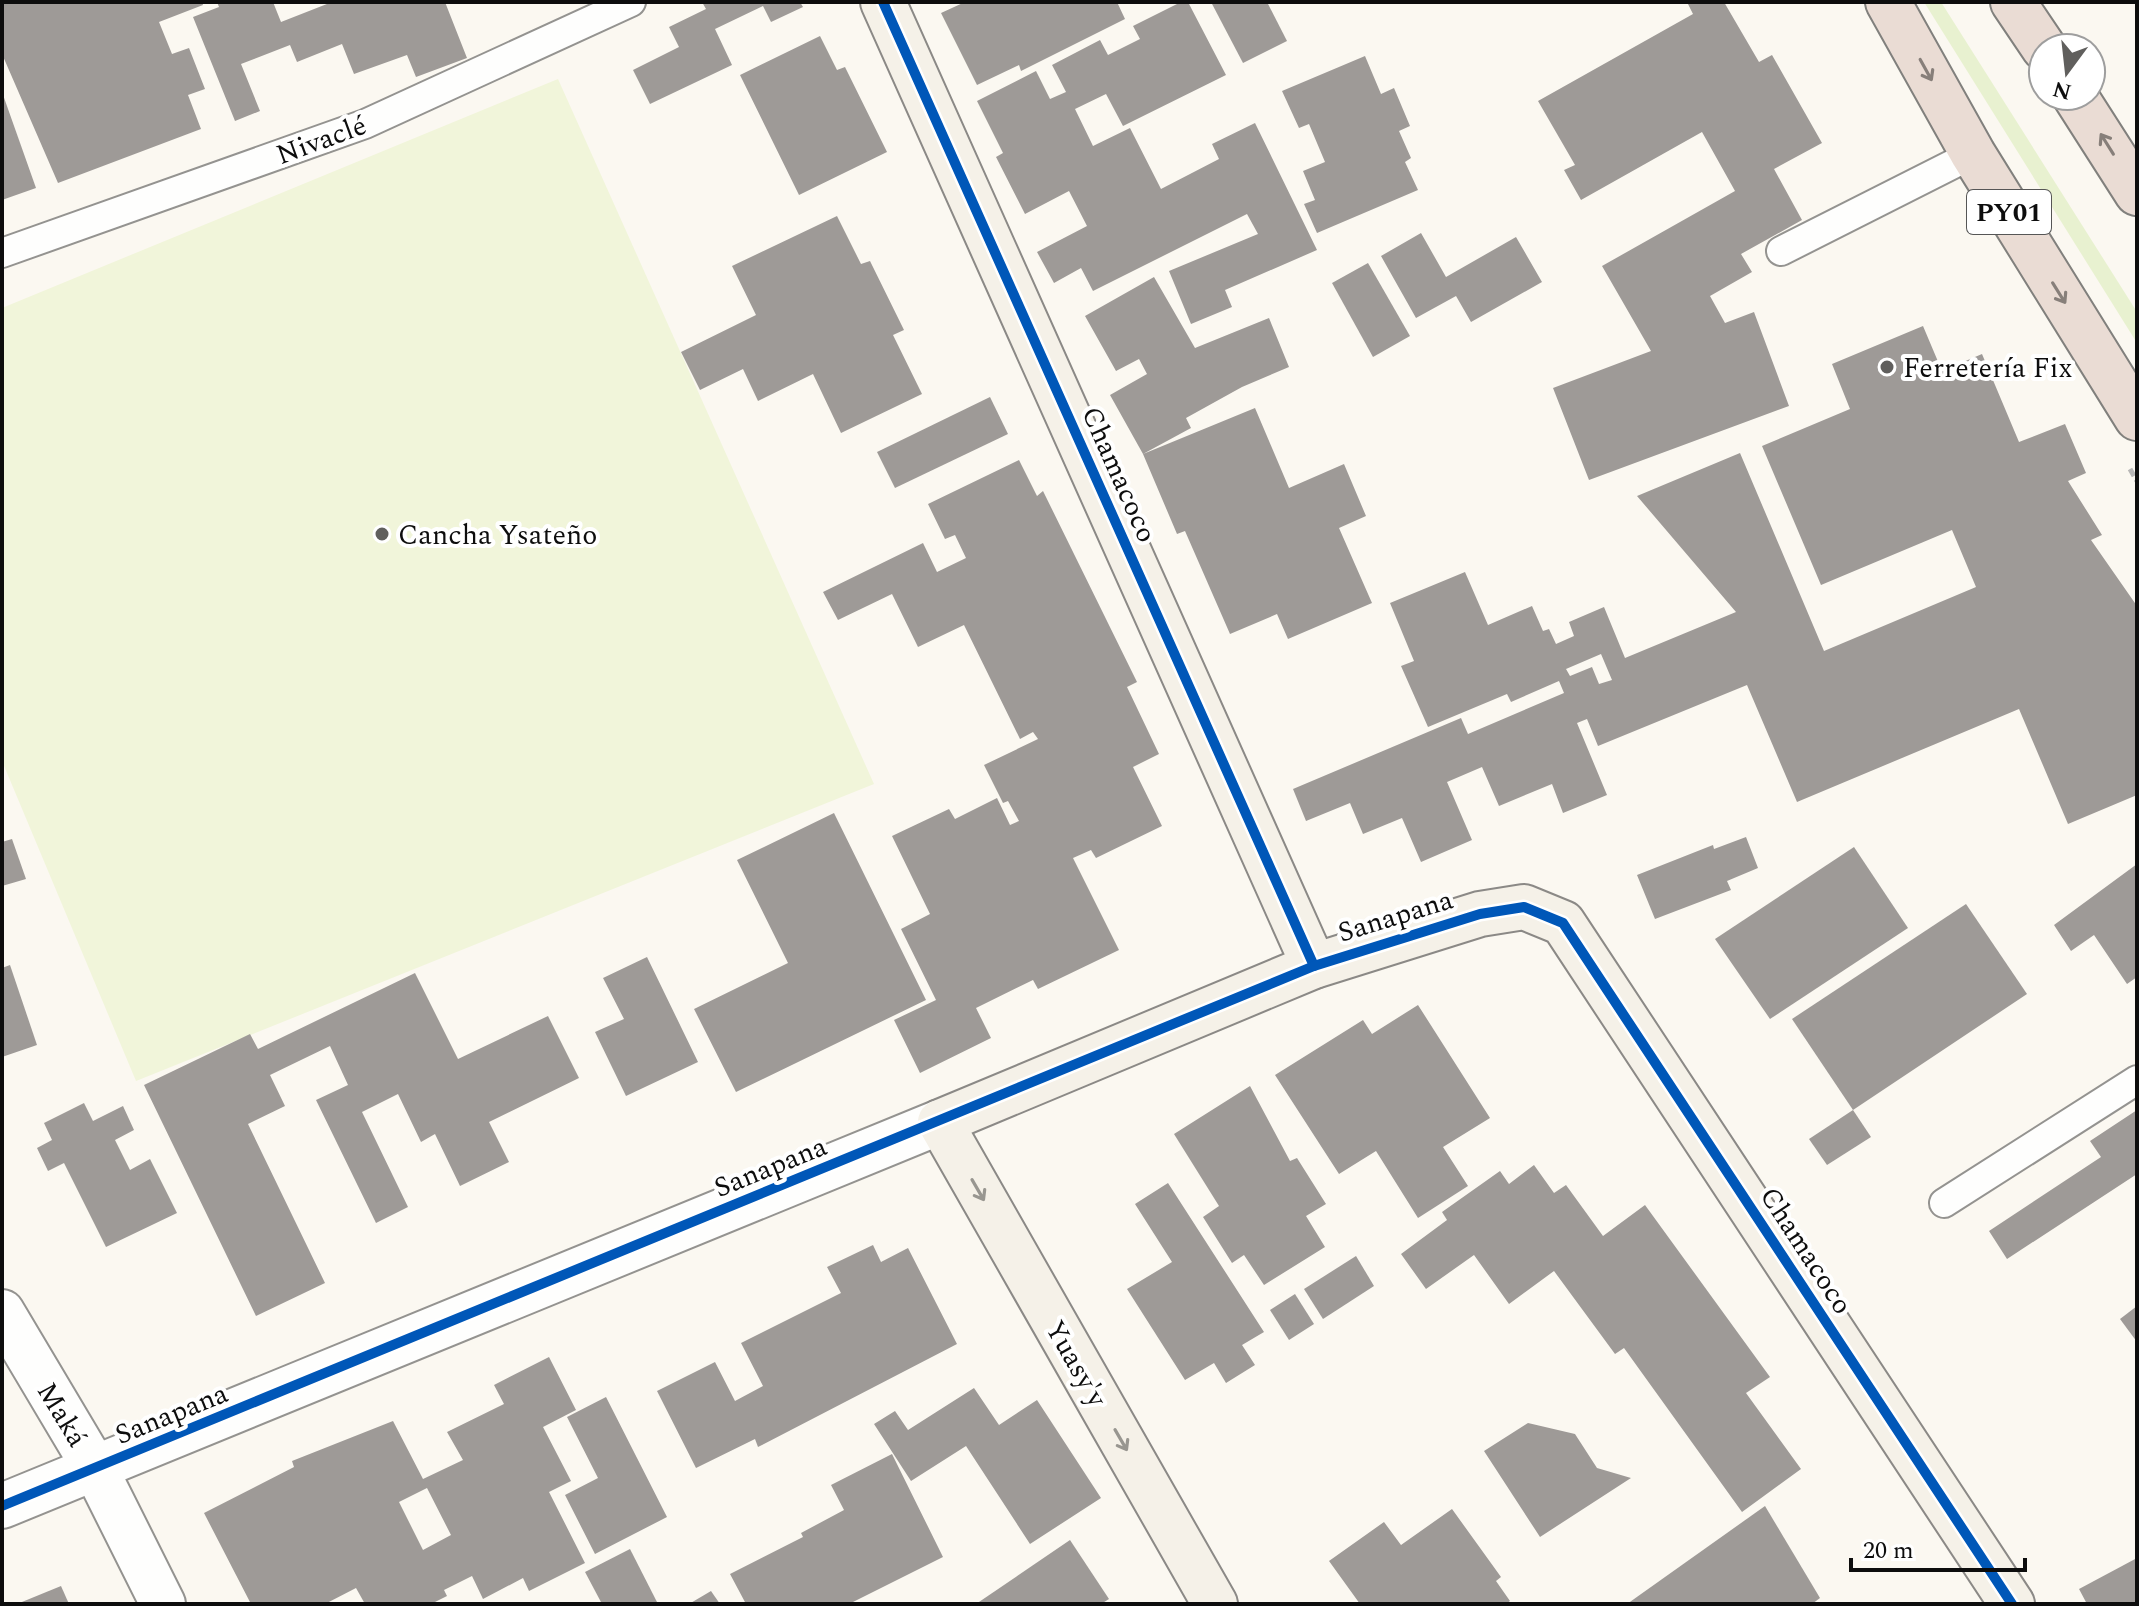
<svg xmlns="http://www.w3.org/2000/svg" width="2139" height="1606" font-family="Spectral,serif">
<style>
.green{fill:#e8f1d0}
.pitch{fill:#f1f5da}
.building{fill:#9e9a97;fill-rule:evenodd}
.lines{fill:none;stroke-linecap:round;stroke-linejoin:round}
.lane-casing{stroke:#949390;stroke-width:32}
.street-casing{stroke:#949390;stroke-width:48}
.secondary-casing{stroke:#8b8986;stroke-width:48}
.highway-casing{stroke:#81807d;stroke-width:48}
.path{stroke:#b8b7b6;stroke-width:5;stroke-dasharray:8 4;stroke-linecap:butt}
.lane{stroke:#fefefd;stroke-width:28}
.street{stroke:#fefefd;stroke-width:44}
.secondary{stroke:#f5f1e8;stroke-width:44}
.highway{stroke:#eadcd4;stroke-width:44}
.cycleway-casing{stroke:#fff;stroke-width:15}
.cycleway{stroke:#0057b8;stroke-width:10}
.oneway{stroke:#877f7a}
.oneway2{stroke:#989690}
.poi-dot{fill:#605f5d;stroke:#fff;stroke-width:3}
.labels{text-anchor:middle;stroke-width:8;stroke-linejoin:round;paint-order:stroke}
.shield{fill:#fff;stroke:#565656;stroke-width:2}
.shield-label{font-size:26px;font-weight:bold;fill:#0d0d0d}
.street-label{font-size:28px;fill:#0d0d0d;stroke:#fff}
.poi-label{font-size:28px;fill:#0d0d0d;stroke:#fff;text-anchor:start}
</style>
<rect width="100%" height="100%" fill="#fbf8f1"/>
<polygon class="green" points="1924,2 1941,2 2137,312 2137,343"/>
<polygon class="pitch" points="558,79 874,784 136,1081 2,761 2,308"/>
<g class="building">
<polygon points="2,2 202,2 203,5 159,22 172,54 189,48 205,89 188,95 201,129 58,183 2,54"/>
<polygon points="217,2 273,2 281,22 332,2 445,2 467,58 416,77 407,55 354,74 342,44 297,62 290,45 241,64 260,111 235,121 193,17 219,7"/>
<polygon points="702,2 800,2 803,7 771,22 763,6 715,29 732,65 650,104 633,70 679,47 669,27 706,9"/>
<polygon points="965,2 1117,2 1125,19 1021,71 1019,65 977,85 941,13"/>
<polygon points="1181,2 1188,2 1226,75 1123,126 1106,94 1075,109 1093,146 1130,128 1161,189 1219,159 1212,144 1255,123 1317,250 1225,290 1232,307 1191,324 1169,271 1258,234 1247,214 1093,291 1081,268 1054,283 1037,252 1087,226 1069,191 1025,214 996,157 1003,153 977,101 1036,71 1050,99 1066,92 1052,65 1100,40 1108,55 1140,39 1133,26"/>
<polygon points="1211,2 1267,2 1287,41 1243,63"/>
<polygon points="1687,2 1724,2 1759,62 1772,55 1822,143 1774,169 1802,220 1741,254 1752,272 1710,296 1725,323 1754,312 1789,406 1589,480 1553,388 1651,351 1602,266 1735,191 1702,132 1581,200 1564,170 1575,165 1538,101 1693,14"/>
<polygon points="820,36 837,70 845,67 887,152 799,195 740,75"/>
<polygon points="1365,56 1381,94 1394,88 1410,126 1399,131 1411,158 1405,162 1418,190 1317,233 1304,204 1315,200 1303,171 1325,162 1309,124 1299,128 1282,91"/>
<polygon points="2,92 36,188 2,200"/>
<polygon points="837,216 861,264 870,261 904,330 893,335 922,394 841,433 813,374 758,401 743,369 700,390 681,352 756,315 732,266"/>
<polygon points="1421,233 1446,277 1516,237 1542,282 1471,322 1456,296 1416,318 1381,256"/>
<polygon points="1368,263 1410,336 1373,357 1332,283"/>
<polygon points="1154,277 1195,348 1269,318 1289,367 1242,387 1186,418 1191,428 1143,454 1255,408 1289,488 1344,464 1366,516 1339,528 1372,603 1288,639 1277,614 1230,634 1185,531 1177,534 1143,454 1110,395 1147,374 1139,359 1116,371 1085,316"/>
<path d="M1923 326 1942 371 1982 354 2019 442 2065 424 2086 473 2068 481 2102 535 2091 540 2137 606V795L2068 824 2019 709 1797 802 1747 685 1598 746 1587 719 1577 723 1607 795 1563 813 1552 784 1499 806 1482 767 1447 782 1472 840 1421 862 1402 818 1363 834 1350 803 1306 821 1293 789 1461 718 1468 734 1564 693 1559 681 1511 702 1507 694 1428 727 1401 666 1414 661 1390 603 1465 572 1488 625 1532 606 1543 631 1549 629 1556 644 1574 636 1569 622 1604 607 1625 658 1736 612 1637 496 1740 453 1824 651 1976 587 1952 530 1821 585 1762 446 1850 409 1832 364ZM1601 654 1612 680 1599 684 1592 667 1570 676 1566 669Z"/>
<polygon points="990,397 1008,434 895,488 877,452"/>
<polygon points="1019,460 1037,496 1043,491 1137,682 1127,687 1159,754 1133,767 1162,826 1096,858 1091,850 1073,858 1119,950 1038,989 1033,980 976,1008 991,1038 920,1073 894,1020 936,1000 901,929 930,914 892,836 949,809 955,819 997,798 1010,825 1019,821 1008,801 1003,803 984,765 1038,739 1033,732 1020,739 964,625 918,647 892,594 838,620 823,592 923,543 937,572 966,558 955,535 945,539 928,504"/>
<polygon points="834,813 926,1000 736,1092 694,1009 788,963 737,860"/>
<polygon points="1746,837 1758,868 1727,881 1731,890 1655,919 1637,875 1713,845 1714,849"/>
<polygon points="12,839 26,879 2,886 2,842"/>
<polygon points="1854,847 1908,928 1770,1019 1715,939"/>
<polygon points="2137,864 2137,977 2127,984 2094,935 2071,951 2054,925"/>
<polygon points="1966,904 2027,994 1853,1110 1792,1019"/>
<polygon points="647,957 698,1062 626,1096 595,1032 624,1019 603,978"/>
<polygon points="10,965 37,1045 2,1057 2,968"/>
<polygon points="415,973 458,1059 548,1016 579,1078 489,1122 509,1162 460,1186 435,1134 421,1142 398,1094 362,1112 408,1207 376,1223 316,1100 348,1085 330,1046 270,1075 285,1106 248,1124 325,1283 256,1316 144,1085 250,1034 258,1049"/>
<polygon points="1418,1005 1490,1118 1443,1147 1468,1186 1418,1218 1376,1151 1339,1174 1275,1075 1363,1020 1372,1034"/>
<polygon points="1250,1086 1290,1161 1297,1158 1326,1204 1306,1216 1325,1247 1264,1285 1244,1255 1232,1263 1203,1217 1219,1206 1174,1134"/>
<polygon points="84,1103 93,1121 123,1106 134,1130 115,1140 130,1170 150,1159 177,1213 106,1247 64,1163 48,1171 37,1148 52,1140 44,1123"/>
<polygon points="1853,1110 1871,1137 1827,1165 1809,1139"/>
<polygon points="2137,1110 2137,1174 2007,1259 1989,1231 2101,1157 2090,1141"/>
<polygon points="1534,1165 1554,1193 1566,1185 1603,1236 1645,1205 1770,1377 1746,1393 1801,1469 1742,1512 1624,1348 1615,1354 1554,1271 1509,1304 1474,1255 1426,1289 1401,1254 1447,1220 1442,1212 1500,1171 1509,1184"/>
<polygon points="1168,1183 1264,1332 1242,1345 1255,1365 1226,1383 1214,1363 1185,1380 1127,1289 1172,1262 1135,1204"/>
<polygon points="873,1245 881,1262 908,1248 957,1344 758,1447 755,1439 696,1468 657,1391 715,1362 735,1401 763,1386 741,1343 841,1293 827,1267"/>
<polygon points="1356,1256 1374,1286 1323,1319 1304,1289"/>
<polygon points="1295,1294 1314,1324 1289,1340 1270,1310"/>
<polygon points="2137,1306 2137,1342 2120,1319"/>
<path d="M549 1357 576 1410 543 1427 571 1481 549 1492 585 1563 529 1591 523 1578 483 1599 472 1576 444 1590 447 1596 431 1604H365L356 1588 325 1604H251L204 1513 294 1467 292 1461 393 1421 423 1479 463 1460 447 1432 504 1404 494 1385ZM427 1488 451 1535 423 1550 399 1502Z"/>
<polygon points="974,1388 999,1425 1037,1400 1101,1498 1030,1544 966,1446 911,1481 874,1424 895,1411 908,1430"/>
<polygon points="606,1397 667,1517 595,1554 565,1495 598,1478 567,1417"/>
<polygon points="1528,1423 1575,1434 1597,1468 1631,1478 1540,1537 1484,1451"/>
<polygon points="892,1454 943,1557 849,1604 746,1604 730,1574 803,1537 801,1533 844,1510 831,1485"/>
<polygon points="1765,1506 1820,1598 1812,1604 1627,1604"/>
<polygon points="1452,1509 1501,1577 1496,1581 1510,1601 1506,1604 1360,1604 1329,1561 1384,1522 1401,1545"/>
<polygon points="1070,1540 1109,1599 1101,1604 976,1604"/>
<polygon points="630,1549 658,1604 602,1604 585,1572"/>
<polygon points="2137,1558 2137,1604 2087,1604 2079,1589"/>
<polygon points="61,1586 69,1604 17,1604"/>
<polygon points="711,1591 720,1604 689,1604"/>
</g>
<g class="lines">
<defs>
<g id="lane">
<polyline points="1781,251 1973,154"/>
<polyline points="2,253 365,124 631,2"/>
<polyline points="1944,1203 2137,1080"/>
</g>
<g id="street">
<polyline points="2,1312 96,1470 163,1604"/>
<polyline points="2,1506 940,1122"/>
</g>
<g id="secondary">
<polyline points="883,2 1314,966"/>
<polyline points="1215,1604 940,1122 1314,966 1480,914 1524,907 1563,923 2012,1604"/>
</g>
<g id="highway">
<polyline points="1888,2 1973,154 2137,418"/>
<polyline points="2013,2 2044,48"/>
<polyline points="2075,96 2137,193"/>
</g>
</defs>
<use href="#lane" class="lane-casing"/>
<use href="#street" class="street-casing"/>
<use href="#secondary" class="secondary-casing"/>
<use href="#highway" class="highway-casing"/>
<polyline class="path" points="2130,469 2137,481"/>
<use href="#lane" class="lane"/>
<use href="#street" class="street"/>
<use href="#secondary" class="secondary"/>
<use href="#highway" class="highway"/>
<defs>
<g id="cycleway">
<polyline points="883,2 1314,966"/>
<polyline points="2,1506 1314,966 1480,914 1524,907 1563,923 2012,1604"/>
</g>
</defs>
<use href="#cycleway" class="cycleway-casing"/>
<use href="#cycleway" class="cycleway"/>
</g>
<defs><path id="oneway-shaft" d="M-6 0H5M1.5-3L5.5 0L1.5 3" fill="none" stroke-width="1.6" stroke-linecap="round" stroke-linejoin="round" transform="scale(2)"/></defs>
<g class="oneway">
<use href="#oneway-shaft" transform="translate(1926 70) rotate(61)"/>
<use href="#oneway-shaft" transform="translate(2107 144) rotate(-122)"/>
<use href="#oneway-shaft" transform="translate(2059 293) rotate(58)"/>
</g>
<g class="oneway2">
<use href="#oneway-shaft" transform="translate(978 1190) rotate(60)"/>
<use href="#oneway-shaft" transform="translate(1121 1440) rotate(60)"/>
</g>
<g class="poi-dot">
<circle cx="1887" cy="367" r="8"/>
<circle cx="382" cy="534" r="8"/>
</g>
<g class="labels">
<rect class="shield" x="1967" y="190" width="84" height="44" rx="6"/>
<g class="shield-label">
<text x="2009" y="221">PY01</text>
</g>
<g class="street-label">
<text transform="translate(321 139) rotate(-20)" y="10">Nivaclé</text>
<text transform="translate(1120 474) rotate(66)" y="10">Chamacoco</text>
<text transform="translate(1395 915) rotate(-17)" y="10">Sanapana</text>
<text transform="translate(770 1166) rotate(-22)" y="10">Sanapana</text>
<text transform="translate(1807 1250) rotate(57)" y="10">Chamacoco</text>
<text transform="translate(1077 1363) rotate(60)" y="10">Yuasy'y</text>
<text transform="translate(171 1413) rotate(-22)" y="10">Sanapana</text>
<text transform="translate(63 1414) rotate(59)" y="10">Maká</text>
</g>
<g class="poi-label">
<text x="1903" y="377">Ferretería Fix</text>
<text x="398" y="544">Cancha Ysateño</text>
</g>
</g>
<rect width="2139" height="1606" fill="none" stroke="#0d0d0d" stroke-width="8"/>
<g transform="translate(2067 72) rotate(195)"><circle r="38" fill="#ffffff" stroke="#9e9e9e" stroke-width="2"/>
<path d="M0-6L14 30L0 20L-14 30Z" fill="#605f5d"/>
<text y="-12" font-size="22" font-weight="bold" text-anchor="middle" fill="#0d0d0d">N</text>
</g>
<path d="M1851 1558v12h174v-12" fill="none" stroke="#0d0d0d" stroke-width="4"/>
<text x="1863" y="1558" font-size="24" fill="#0d0d0d" stroke="#ffffff" stroke-width="6" paint-order="stroke">20 m</text>
</svg>
